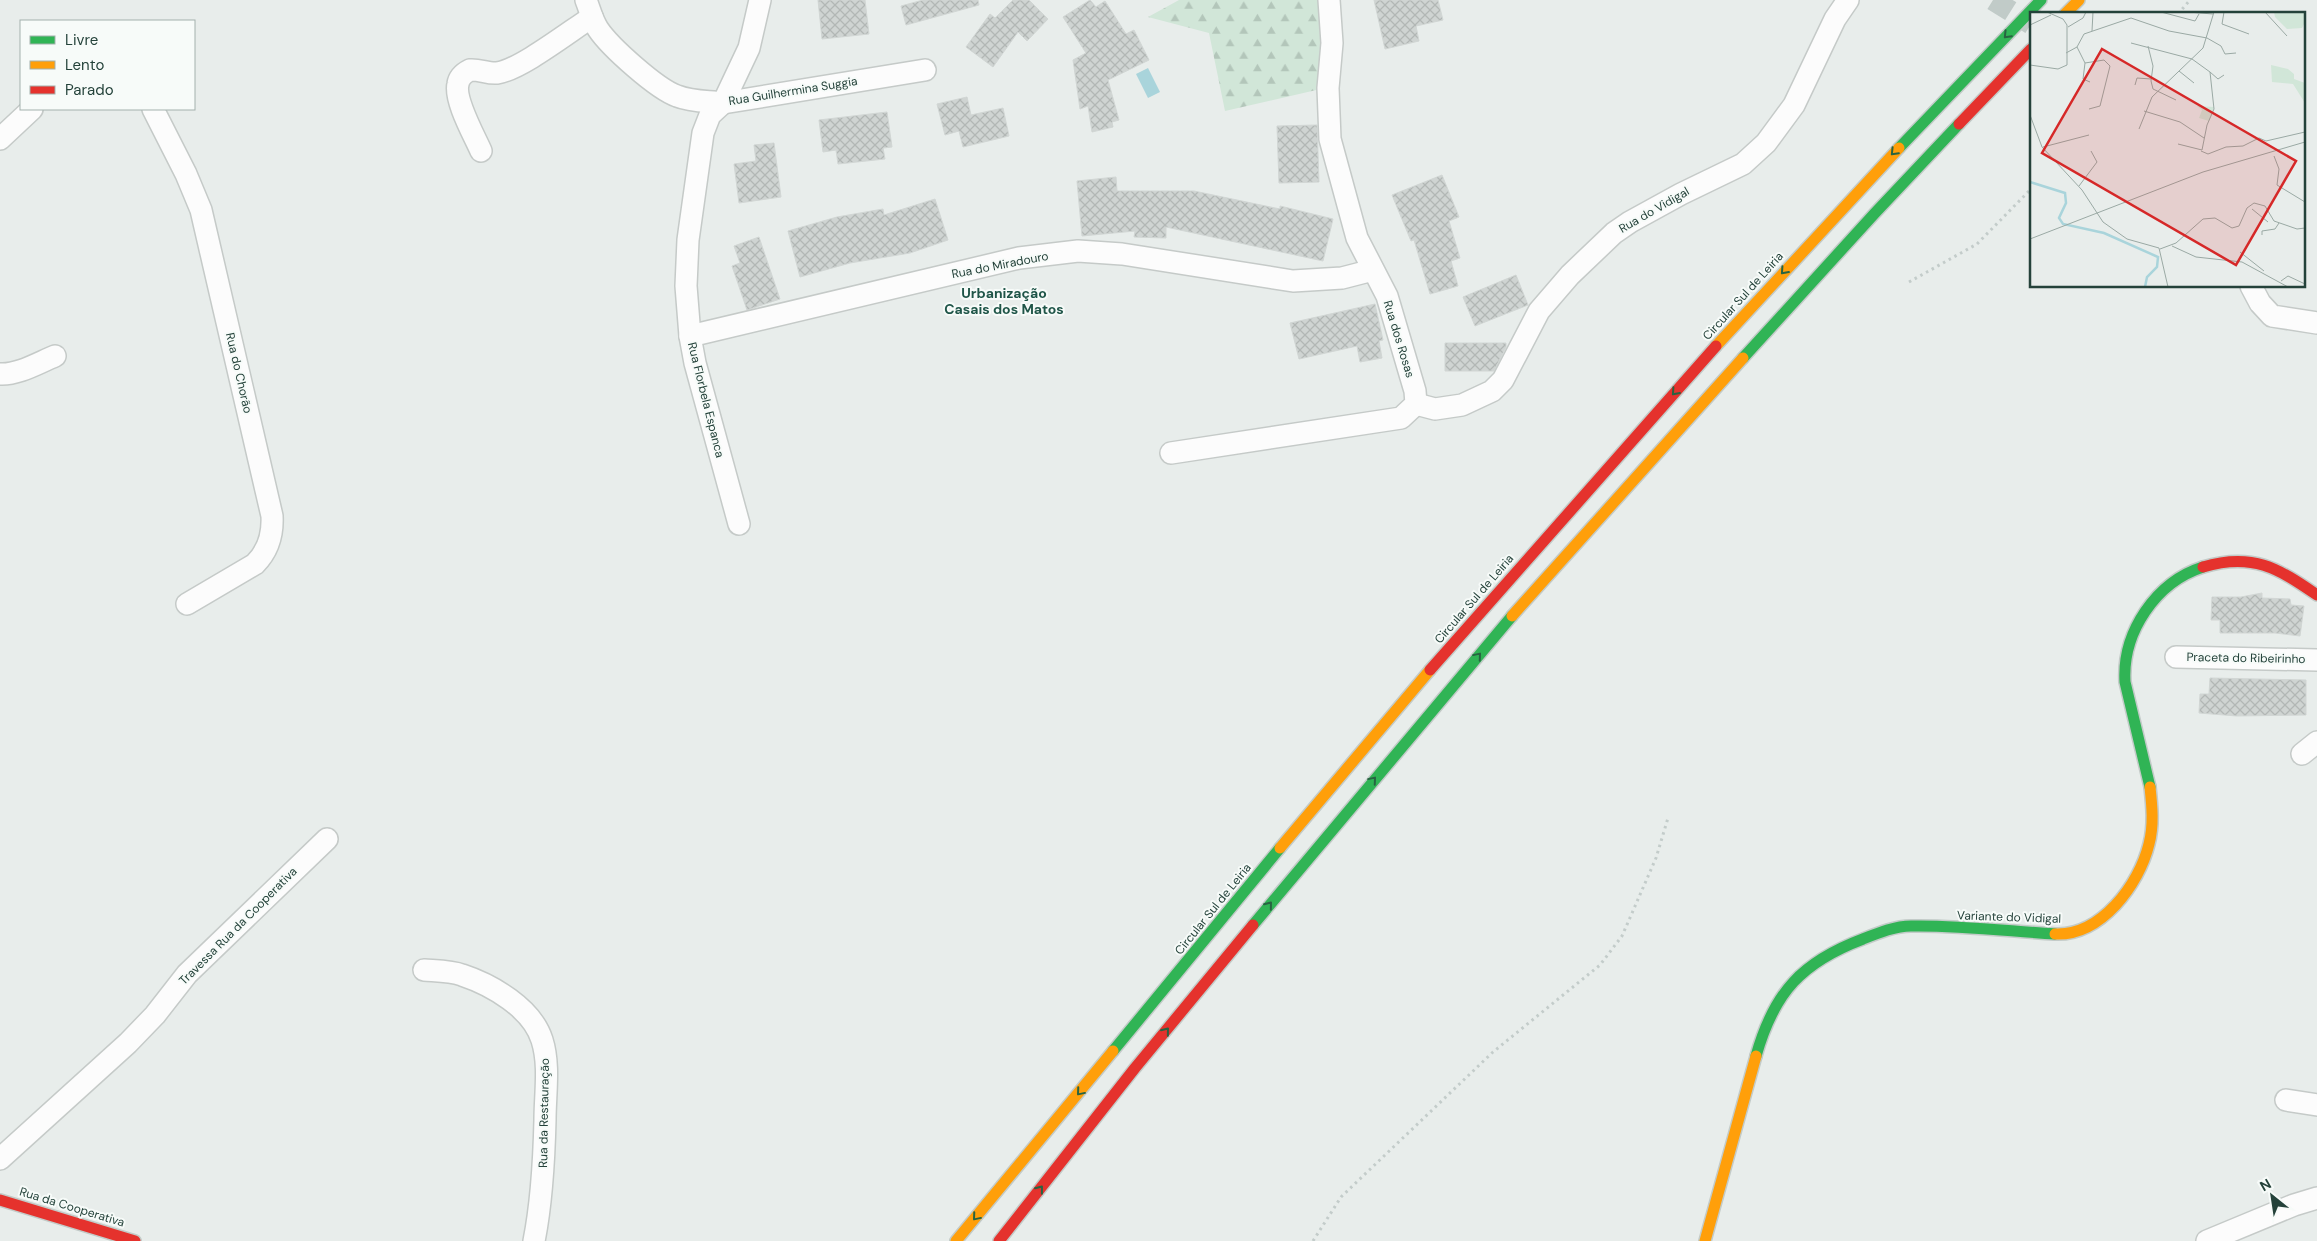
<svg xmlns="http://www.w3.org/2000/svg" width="2317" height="1241" font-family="'DM Sans',sans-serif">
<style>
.forest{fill:url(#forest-firs)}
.water{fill:#a9d4db}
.building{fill:url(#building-cross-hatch);stroke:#d1d6d4}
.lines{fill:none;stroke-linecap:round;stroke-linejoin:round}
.street-tunnel{stroke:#c1cbc8;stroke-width:21;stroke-dasharray:21 11;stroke-linecap:butt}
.street-casing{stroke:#c5cac8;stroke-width:24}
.fast-casing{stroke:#c3cbc8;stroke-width:14}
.slow-casing{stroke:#c3cbc8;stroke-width:14}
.jam-casing{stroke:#c3cbc8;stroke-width:14}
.path{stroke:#c3ccca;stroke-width:3;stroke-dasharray:2.5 4;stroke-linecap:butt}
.street{stroke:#fcfcfc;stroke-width:21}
.fast{stroke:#30b455;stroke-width:11}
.slow{stroke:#ff9f0a;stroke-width:11}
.jam{stroke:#e5322d;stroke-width:11}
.oneway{stroke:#286442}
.labels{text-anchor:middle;stroke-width:4;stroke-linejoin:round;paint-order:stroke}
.street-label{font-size:12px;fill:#24423a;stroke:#f7fbf9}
.neighbourhood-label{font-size:14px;font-weight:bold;fill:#1f5548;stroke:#f7fbf9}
.inset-river{fill:none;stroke:#a9d4db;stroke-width:2.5}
.inset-road{fill:none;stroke:#9aa9a4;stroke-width:1}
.view{fill:#d62828;fill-opacity:0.15;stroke:#d62828;stroke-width:2.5}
.inset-edge{fill:none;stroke:#24423a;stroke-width:2.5}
</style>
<defs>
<pattern id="forest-firs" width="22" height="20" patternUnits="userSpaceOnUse" patternTransform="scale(1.25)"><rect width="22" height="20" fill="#d1e6d8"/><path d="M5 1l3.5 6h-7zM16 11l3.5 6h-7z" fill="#b3c6ba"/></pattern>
<pattern id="building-cross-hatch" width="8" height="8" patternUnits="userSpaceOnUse" patternTransform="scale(1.25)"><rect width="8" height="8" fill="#cfd4d2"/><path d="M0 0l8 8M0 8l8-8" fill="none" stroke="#b2b7b5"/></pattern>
</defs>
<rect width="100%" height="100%" fill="#e8edeb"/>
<polygon class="forest" points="1179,0 1325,0 1325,88 1225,111 1209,33 1148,17"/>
<polygon class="water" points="1148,68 1160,92 1148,98 1136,74"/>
<g class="building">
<polygon points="818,0 865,0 869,34 822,39"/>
<polygon points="923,0 978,0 979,5 906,25 901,6"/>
<polygon points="1013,0 1029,0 1048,19 1027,41 1018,32 993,67 966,47 990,14 995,18"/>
<polygon points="1090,0 1096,7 1105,1 1126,34 1134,30 1149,60 1108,80 1119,120 1112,122 1113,127 1092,132 1088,106 1080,109 1073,60 1086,53 1063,17"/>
<polygon points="1374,0 1438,0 1443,20 1416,26 1419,41 1385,49"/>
<polygon points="967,97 971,115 1003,108 1009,136 963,147 959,131 945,135 937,104"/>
<polygon points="887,112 892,147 883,148 885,159 838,164 836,150 823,152 819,120"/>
<polygon points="1317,125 1319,182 1279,183 1277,126"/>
<polygon points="774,143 781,197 739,203 734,164 756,161 754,145"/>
<polygon points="1442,175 1459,217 1449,221 1460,258 1451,261 1458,286 1430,294 1414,240 1411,241 1392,195"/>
<polygon points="1116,177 1117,191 1194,191 1280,209 1280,206 1333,219 1323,261 1166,227 1166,238 1134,237 1135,231 1082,236 1077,181"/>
<polygon points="935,199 948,240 910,253 850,263 800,277 788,231 837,217 883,209 884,215"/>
<polygon points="759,237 780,299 747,310 732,266 740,263 734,246"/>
<polygon points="1516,275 1528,305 1475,326 1463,297"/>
<polygon points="1375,304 1383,340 1379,341 1382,358 1360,362 1357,346 1299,359 1290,323"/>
<polygon points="1445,343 1506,343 1506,347 1494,371 1445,371"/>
<polygon points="2262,593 2262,598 2290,599 2291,605 2304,606 2300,636 2275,633 2220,633 2220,620 2211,620 2212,597 2241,597"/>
<polygon points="2210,678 2306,680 2306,715 2237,716 2199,713 2200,694 2209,694"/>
</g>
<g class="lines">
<polyline class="street-tunnel" points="1993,0 2031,24"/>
<defs>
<g id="street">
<path d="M586 0C590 10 592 20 598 29 610 47 657 89 677 96 692 102 708 101 723 103L925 70"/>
<path d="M153 109 186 174 201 210 272 516C273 535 268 551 255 564L187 604"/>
<polyline points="0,139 32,109"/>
<path d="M481 151C474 135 454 100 458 84 459 77 464 73 470 70 479 69 488 74 497 73 520 70 570 31 592 17"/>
<polyline points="2251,286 2260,303 2272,316 2317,323"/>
<polyline points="690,336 1019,258 1078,251 1122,254 1293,281 1342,278 1373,270"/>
<path d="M0 374C18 375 38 363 55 356"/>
<polyline points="1416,404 1435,409 1462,405 1492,391 1503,380 1539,311 1570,275 1614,233 1630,222 1681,194 1743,164 1766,143 1794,105 1835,19 1848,0"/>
<polyline points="1171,453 1401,418 1416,404 1415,391 1387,296 1357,238 1330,139 1328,88 1332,43 1329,0"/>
<polyline points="739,524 695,363 690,336 686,286 688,240 703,133 710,115 723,103 749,48 760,0"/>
<polyline points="2176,657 2317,660"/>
<polyline points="2302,754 2317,742"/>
<path d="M424 970C436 971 451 971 462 975 492 985 532 1008 542 1040 550 1065 545 1094 545 1120 544 1161 542 1201 534 1241"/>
<polyline points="2286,1100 2317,1105"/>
<polyline points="0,1159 128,1043 155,1015 187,974 327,839"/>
<polyline points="2207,1241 2294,1205 2317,1198"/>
</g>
<g id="fast">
<polyline points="1899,148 2041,0"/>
<polyline points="1743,358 1875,213 1959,124"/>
<path d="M2150 787 2125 682C2122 632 2156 582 2203 567"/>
<polyline points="1253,925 1512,616"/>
<polyline points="1113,1051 1280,848"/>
<path d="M1756 1056C1774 992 1802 962 1863 939 1878 933 1895 926 1911 926 1958 925 2007 931 2055 934"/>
</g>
<g id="slow">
<polyline points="2065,14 2079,0"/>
<polyline points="1716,346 1899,148"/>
<polyline points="1512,616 1743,358"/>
<polyline points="1280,848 1430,670"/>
<path d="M2055 934C2101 936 2139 885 2149 844 2154 825 2152 806 2150 787"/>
<polyline points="956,1241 1113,1051"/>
<polyline points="1705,1241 1756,1056"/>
</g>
<g id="jam">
<polyline points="1959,124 2031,49"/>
<path d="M2203 567C2252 552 2278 568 2317 595"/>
<polyline points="1430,670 1716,346"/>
<polyline points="0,1200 135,1241"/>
<polyline points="999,1241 1135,1068 1253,925"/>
</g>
</defs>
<use href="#street" class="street-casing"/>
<use href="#fast" class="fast-casing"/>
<use href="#slow" class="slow-casing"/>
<use href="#jam" class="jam-casing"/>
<g class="path">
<polyline points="2178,14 2190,0"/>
<polyline points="1909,282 1977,244 2031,189"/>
<polyline points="1313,1241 1341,1197 1493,1052 1600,965 1622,936 1656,858 1668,818"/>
</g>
<use href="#street" class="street"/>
<use href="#fast" class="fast"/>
<use href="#slow" class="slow"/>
<use href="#jam" class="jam"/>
</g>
<defs><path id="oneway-chevron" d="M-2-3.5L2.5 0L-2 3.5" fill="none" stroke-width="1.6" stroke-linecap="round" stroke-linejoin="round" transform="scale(1.25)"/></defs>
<g class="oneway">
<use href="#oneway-chevron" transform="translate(2007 35) rotate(134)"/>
<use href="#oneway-chevron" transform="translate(1894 152) rotate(134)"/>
<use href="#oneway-chevron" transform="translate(1784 271) rotate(132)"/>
<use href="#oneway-chevron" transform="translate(1675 392) rotate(132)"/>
<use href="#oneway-chevron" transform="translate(1478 656) rotate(-50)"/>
<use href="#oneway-chevron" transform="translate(1373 780) rotate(-50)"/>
<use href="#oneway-chevron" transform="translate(1269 905) rotate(-51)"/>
<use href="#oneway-chevron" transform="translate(1166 1031) rotate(-51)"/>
<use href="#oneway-chevron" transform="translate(1080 1092) rotate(130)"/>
<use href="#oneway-chevron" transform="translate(1040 1189) rotate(-52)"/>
<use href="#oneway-chevron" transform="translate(976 1217) rotate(130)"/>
</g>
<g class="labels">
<g class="street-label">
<text transform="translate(793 91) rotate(-9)" y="4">Rua Guilhermina Suggia</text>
<text transform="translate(1654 210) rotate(-30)" y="4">Rua do Vidigal</text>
<text transform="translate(1000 265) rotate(-11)" y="4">Rua do Miradouro</text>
<text transform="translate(1743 296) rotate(-48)" y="4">Circular Sul de Leiria</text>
<text transform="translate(1399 339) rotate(73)" y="4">Rua dos Rosas</text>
<text transform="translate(239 373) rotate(77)" y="4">Rua do Chorão</text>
<text transform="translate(706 400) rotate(76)" y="4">Rua Florbela Espanca</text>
<text transform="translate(1474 599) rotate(-49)" y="4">Circular Sul de Leiria</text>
<text transform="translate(2246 658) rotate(1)" y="4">Praceta do Ribeirinho</text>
<text transform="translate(1213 909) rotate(-51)" y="4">Circular Sul de Leiria</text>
<text transform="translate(2009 917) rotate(2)" y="4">Variante do Vidigal</text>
<text transform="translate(238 926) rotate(-45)" y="4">Travessa Rua da Cooperativa</text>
<text transform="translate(544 1113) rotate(-89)" y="4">Rua da Restauração</text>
<text transform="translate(72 1207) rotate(17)" y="4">Rua da Cooperativa</text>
</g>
<g class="neighbourhood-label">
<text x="1004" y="298">Urbanização<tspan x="1004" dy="16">Casais dos Matos</tspan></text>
</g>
</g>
<g transform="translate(2030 12)">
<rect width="275" height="275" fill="#e8edeb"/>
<path d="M244 0H275V10L272 16 257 17 245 5ZM241 53 258 57 264 62V67L275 71V91L263 72 242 70ZM167 94 184 95 179 109 169 106 172 98Z" fill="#d1e6d8"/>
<path class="inset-river" d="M0 170 35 181 36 191 29 206 33 212 74 221 128 245 127 255 117 265 115 275"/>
<path class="inset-road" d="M131 0 165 9 169 2M158 0 183 2M194 0 192 12 219 22M235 0 257 24M0 13 21 3M38 15 53 6 56 0M62 19 63 0M101 31 162 47 180 60 184 97 177 113 172 138 148 132M118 34 123 54 121 69 123 77 146 88M47 35 55 51 74 48 80 54 70 94 59 97M36 41 47 35 54 22 101 6 139 19 177 26 191 34 195 42 206 41M55 51 53 67 60 70M0 53 28 57 37 53V13L33 7 17 0M149 59 164 71M180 60 188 67 194 63M105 73 107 66 121 67M114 99 150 110 174 126M0 103 12 135 52 178 73 210 97 227 129 236 138 275M109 117 122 85 173 36 184 0M236 129 275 120M13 135 59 123M171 139 178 142 196 135 213 134 229 126 236 129M244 144 249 157 247 173 275 190M49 174 67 150 61 139M222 197 238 210M232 223V219L245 217 249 211M0 227 173 160 275 130M142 234 166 245 212 250 258 275M130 237 146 231 173 207 185 206 202 216 209 214 217 196 224 191 235 194 244 209 267 217 275 216M210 240 234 259M251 269 258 264 275 272"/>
<path class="view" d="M72 37 266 149 206 253 12 141Z"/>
<rect width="275" height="275" class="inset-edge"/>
</g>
<rect x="20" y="20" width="175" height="90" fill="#f7fbf9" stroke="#a3b1ad"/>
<rect x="30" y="36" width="25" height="8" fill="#30b455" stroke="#a3b1ad"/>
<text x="65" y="45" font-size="15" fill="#24423a">Livre</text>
<rect x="30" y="61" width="25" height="8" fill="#ff9f0a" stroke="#a3b1ad"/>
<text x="65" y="70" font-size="15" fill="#24423a">Lento</text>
<rect x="30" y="86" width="25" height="8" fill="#e5322d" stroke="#a3b1ad"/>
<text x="65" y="95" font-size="15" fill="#24423a">Parado</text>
<g transform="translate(2272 1196) rotate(330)" stroke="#f7fbf9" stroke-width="4" paint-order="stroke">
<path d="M0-4L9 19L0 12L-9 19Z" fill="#24423a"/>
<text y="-8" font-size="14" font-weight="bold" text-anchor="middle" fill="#24423a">N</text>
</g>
</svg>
